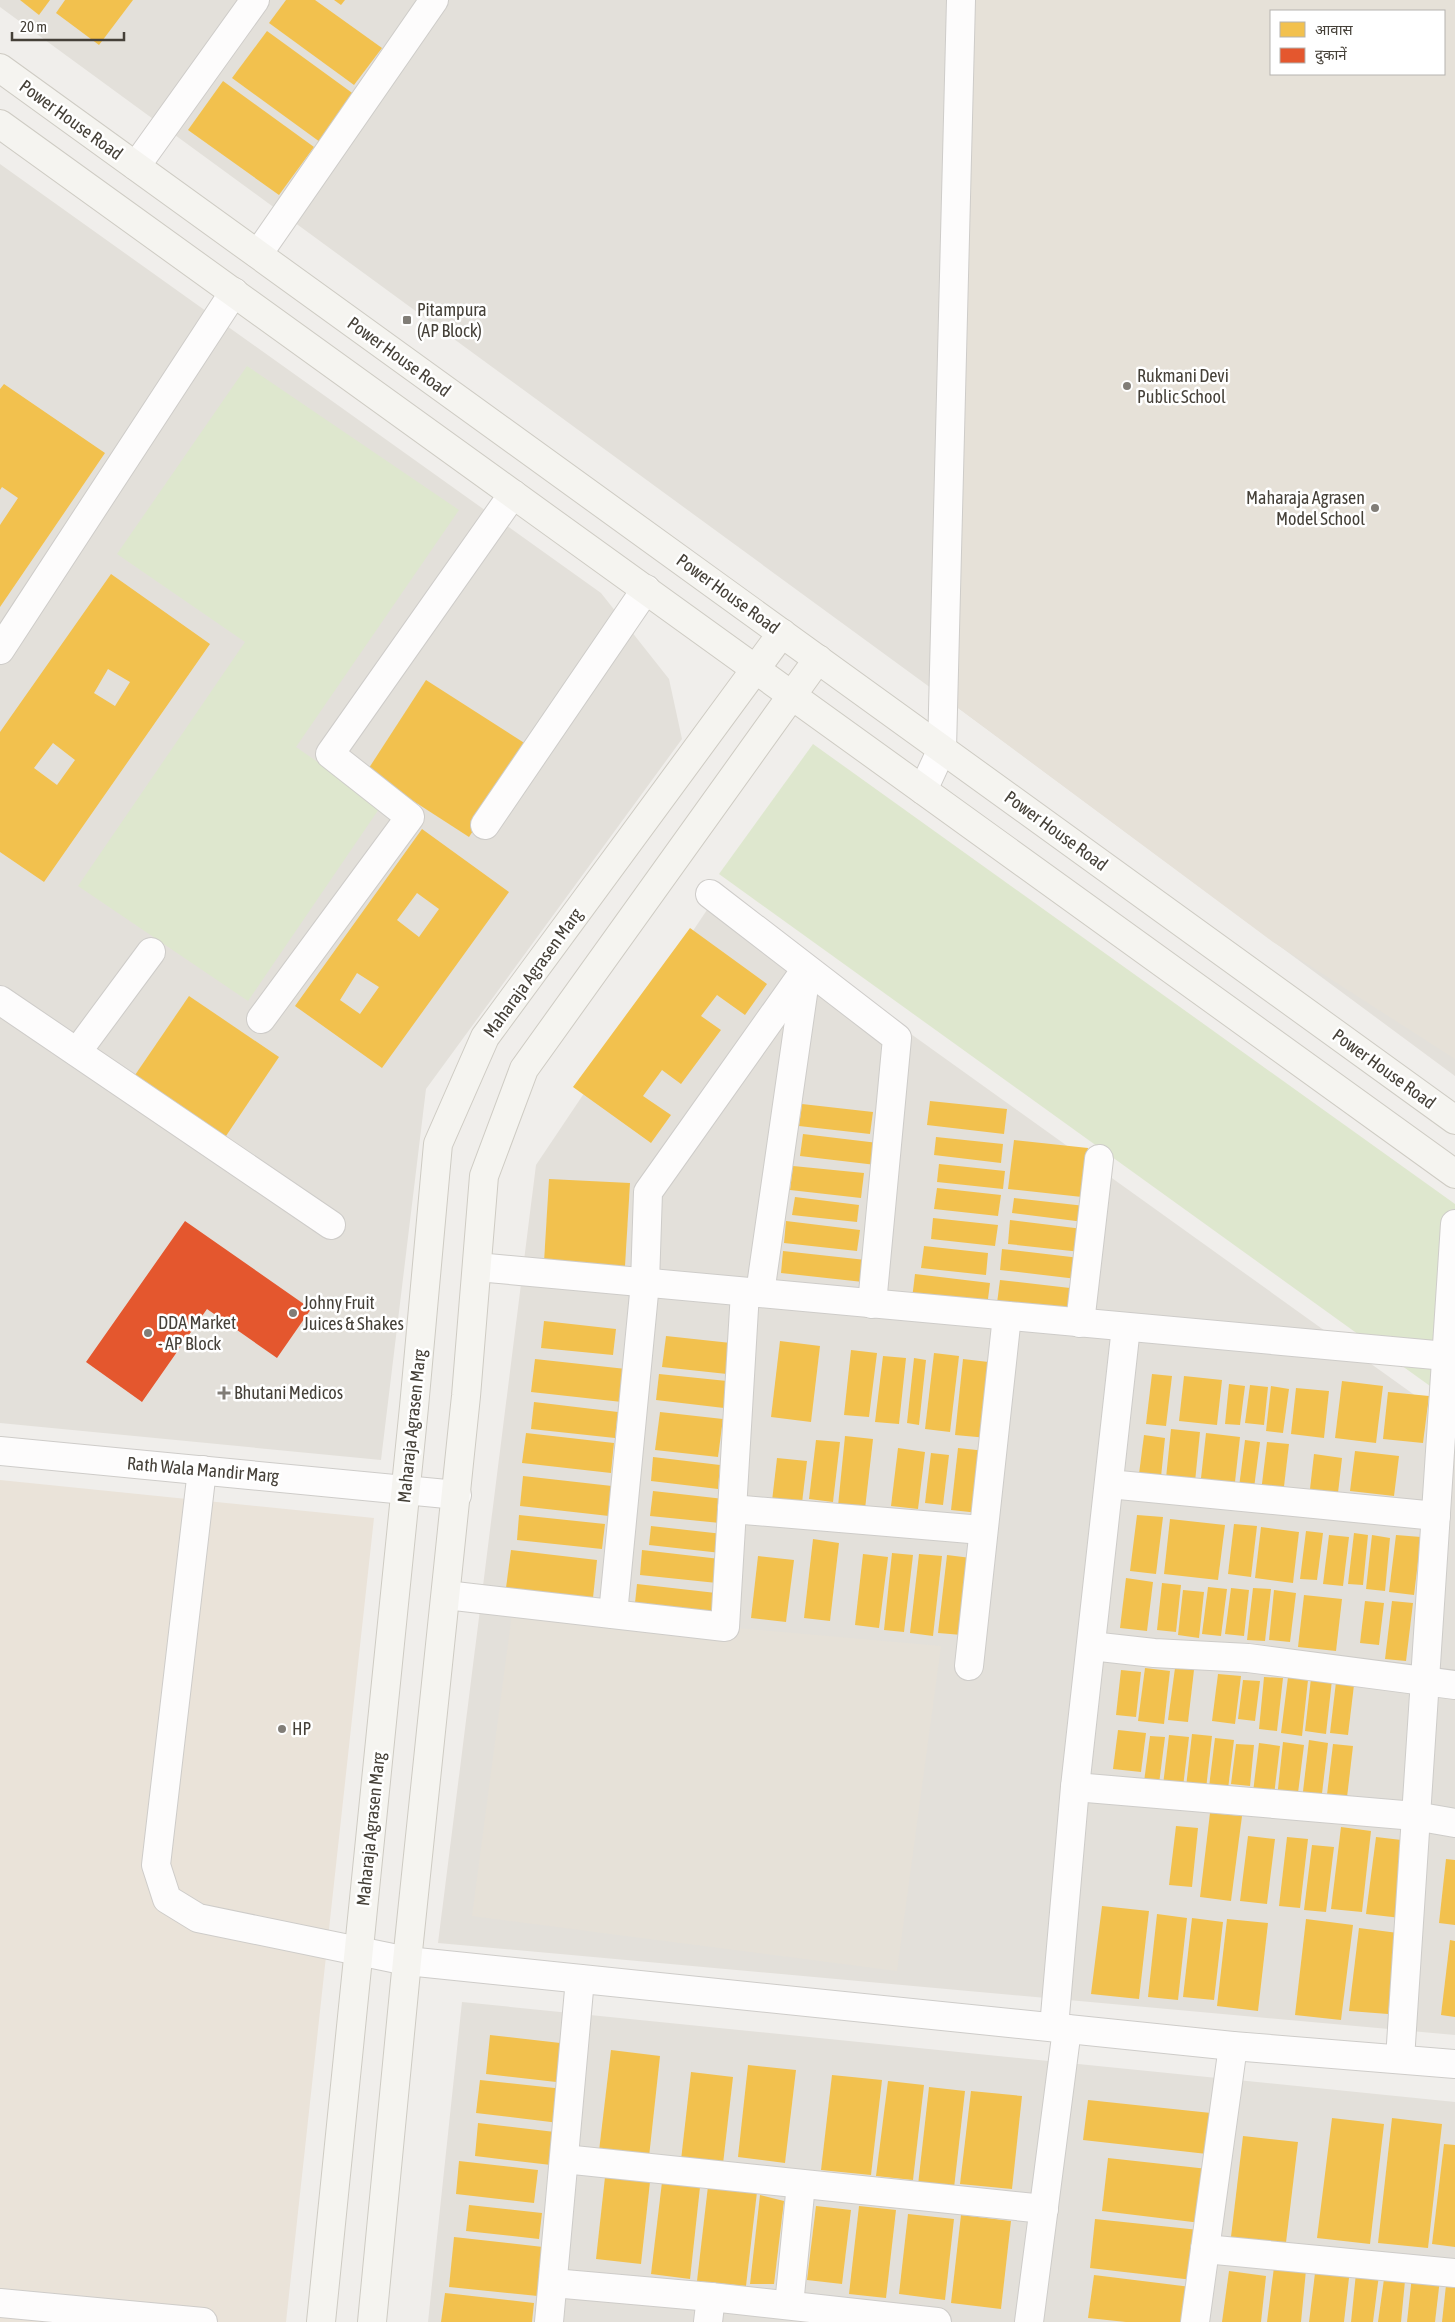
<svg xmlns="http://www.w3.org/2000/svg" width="1455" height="2322" font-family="'Asap Condensed','Noto Sans Devanagari',sans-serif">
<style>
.residential{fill:#e3e0da;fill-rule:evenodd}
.commercial{fill:#eae3d9}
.education{fill:#e6e1d8;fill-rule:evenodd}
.green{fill:#dee7ce}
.homes{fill:#f2c14e;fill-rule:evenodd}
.shops{fill:#e4572e}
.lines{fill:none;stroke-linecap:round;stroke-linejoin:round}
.street-casing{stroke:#ceccc9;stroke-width:30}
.secondary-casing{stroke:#cecbc3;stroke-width:30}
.street{stroke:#fdfcfc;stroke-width:28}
.secondary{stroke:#f5f4f0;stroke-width:28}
.poi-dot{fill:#817d77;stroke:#fff;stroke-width:2}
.labels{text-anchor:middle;stroke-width:5;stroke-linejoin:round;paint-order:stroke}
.street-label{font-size:18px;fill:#454038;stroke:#fff}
.poi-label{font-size:18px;fill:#454038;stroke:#fff;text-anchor:start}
</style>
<rect width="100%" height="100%" fill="#f0eeeb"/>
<g class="residential">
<path d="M0 0H1455V1076L946 699 0 7ZM1271 11H1444V74H1271Z"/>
<polygon points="0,164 601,593 669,679 682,739 426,1089 381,1460 0,1423"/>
<polygon points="717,895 1455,1424 1455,2035 438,1943 536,1165"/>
<polygon points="462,2002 1455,2102 1455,2322 428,2322"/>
</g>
<polygon class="commercial" points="0,1480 374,1518 286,2322 0,2322"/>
<g class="education">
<path d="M961 0H1455V1059L1273 942 946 699ZM1271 11H1444V74H1271Z"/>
<polygon points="515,1591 725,1627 941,1646 897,1971 472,1916"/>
</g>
<g class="green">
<polygon points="247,366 459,510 296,747 381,806 248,1001 78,886 245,642 117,554"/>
<polygon points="813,744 1455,1204 1455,1404 719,874"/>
</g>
<g class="homes">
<polygon points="20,0 50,0 39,15"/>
<polygon points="65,0 133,0 99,45 56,13"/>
<polygon points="286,0 315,0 382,48 354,85 269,23"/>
<polygon points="334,0 345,0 341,5"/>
<polygon points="267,31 355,95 320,142 232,78"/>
<polygon points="223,81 314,147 279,195 188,130"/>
<polygon points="4,384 105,453 0,607 0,525 18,498 2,487 0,490 0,389"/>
<path d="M111 574 210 644 44 882 0 852V732ZM108 669 130 682 115 706 94 693ZM53 743 75 760 57 785 34 768Z"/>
<polygon points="426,680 529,746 469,837 367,771"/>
<path d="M422 829 509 892 382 1068 295 1006ZM417 893 439 909 419 937 397 920ZM357 973 379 987 360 1014 340 1000Z"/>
<polygon points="690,928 767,984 745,1015 717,995 701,1016 721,1030 681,1084 662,1070 643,1096 671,1115 651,1143 573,1087"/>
<polygon points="189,996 279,1057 224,1139 133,1078"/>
<polygon points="930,1101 1007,1109 1004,1134 927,1125"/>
<polygon points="802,1104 873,1112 870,1134 799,1126"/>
<polygon points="803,1134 878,1143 876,1165 800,1156"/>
<polygon points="936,1137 1003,1144 1001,1163 934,1155"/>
<polygon points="1014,1140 1088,1148 1082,1197 1008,1189"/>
<polygon points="939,1164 1005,1171 1003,1189 937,1182"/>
<polygon points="793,1166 864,1173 861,1198 790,1190"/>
<polygon points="549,1179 630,1183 625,1266 544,1262"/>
<polygon points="937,1188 1001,1195 998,1216 934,1209"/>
<polygon points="795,1197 859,1205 857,1222 792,1215"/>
<polygon points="1014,1198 1085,1206 1084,1222 1012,1213"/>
<polygon points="933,1218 998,1225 995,1246 931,1239"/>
<polygon points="1010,1220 1083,1229 1081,1252 1008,1244"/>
<polygon points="786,1221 860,1230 857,1251 784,1243"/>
<polygon points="924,1246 988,1253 986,1275 921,1268"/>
<polygon points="1002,1249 1080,1258 1077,1279 1000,1270"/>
<polygon points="783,1251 866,1260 863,1282 781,1273"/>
<polygon points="915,1274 990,1283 987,1307 912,1299"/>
<polygon points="1000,1280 1070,1288 1067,1311 997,1303"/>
<polygon points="544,1321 616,1329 613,1355 541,1348"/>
<polygon points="666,1336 731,1343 727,1374 662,1367"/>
<polygon points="780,1341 820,1346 811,1422 771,1417"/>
<polygon points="851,1350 877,1353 869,1417 844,1415"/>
<polygon points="934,1353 959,1356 950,1432 925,1429"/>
<polygon points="883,1356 906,1358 899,1424 875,1422"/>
<polygon points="914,1358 926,1360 919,1425 907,1423"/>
<polygon points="535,1359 626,1369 622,1402 531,1392"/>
<polygon points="963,1359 997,1363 988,1438 955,1435"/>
<polygon points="659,1374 727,1381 724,1408 656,1400"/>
<polygon points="1152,1374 1172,1376 1166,1426 1146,1424"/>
<polygon points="1184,1376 1222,1380 1217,1425 1179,1421"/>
<polygon points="1342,1381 1383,1386 1376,1443 1335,1438"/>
<polygon points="1229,1384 1245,1386 1240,1425 1225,1424"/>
<polygon points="1250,1385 1268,1387 1264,1425 1245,1423"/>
<polygon points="1271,1386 1289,1389 1283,1433 1266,1431"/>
<polygon points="1296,1388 1329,1391 1324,1438 1291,1434"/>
<polygon points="1388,1392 1429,1396 1423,1443 1383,1439"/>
<polygon points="534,1402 618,1412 615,1438 531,1429"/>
<polygon points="660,1412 723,1419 718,1457 655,1450"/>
<polygon points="1171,1429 1200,1432 1195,1482 1166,1478"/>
<polygon points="526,1433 614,1443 611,1473 522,1463"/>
<polygon points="1206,1433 1240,1437 1234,1491 1200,1487"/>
<polygon points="1144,1435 1165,1438 1161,1477 1139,1474"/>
<polygon points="845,1436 873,1439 865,1509 838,1506"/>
<polygon points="816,1440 840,1442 833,1502 809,1499"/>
<polygon points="1245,1440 1260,1442 1254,1488 1239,1487"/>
<polygon points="1267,1442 1289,1444 1283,1495 1261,1492"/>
<polygon points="898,1448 925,1452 918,1509 891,1506"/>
<polygon points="958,1448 986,1451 979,1513 951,1510"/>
<polygon points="1355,1451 1399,1456 1394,1496 1350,1491"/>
<polygon points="931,1453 949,1455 943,1505 925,1503"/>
<polygon points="1314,1454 1342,1458 1338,1493 1310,1489"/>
<polygon points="653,1457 720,1465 718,1489 651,1481"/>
<polygon points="777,1458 807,1461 802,1503 772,1501"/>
<polygon points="523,1476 612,1486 609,1516 520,1506"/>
<polygon points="653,1491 724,1499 720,1523 650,1516"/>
<polygon points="519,1515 605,1524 602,1549 517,1540"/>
<polygon points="1137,1515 1163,1517 1156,1574 1130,1571"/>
<polygon points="1170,1519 1225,1525 1218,1580 1164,1574"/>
<polygon points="1234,1524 1257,1526 1251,1577 1228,1574"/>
<polygon points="651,1526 723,1534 721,1553 649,1545"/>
<polygon points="1261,1527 1299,1532 1293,1583 1255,1578"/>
<polygon points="1306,1531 1323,1533 1317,1580 1300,1579"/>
<polygon points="1354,1533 1368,1535 1363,1585 1348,1584"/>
<polygon points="1329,1535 1349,1537 1343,1586 1323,1584"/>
<polygon points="1372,1535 1390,1538 1385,1591 1366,1589"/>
<polygon points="1396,1535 1421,1537 1414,1595 1389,1592"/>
<polygon points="813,1539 839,1543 830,1621 804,1618"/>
<polygon points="511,1550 597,1560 593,1598 506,1588"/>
<polygon points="642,1550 720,1559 717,1583 640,1575"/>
<polygon points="892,1553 913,1555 904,1632 884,1630"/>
<polygon points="863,1554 888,1557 879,1628 855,1625"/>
<polygon points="919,1554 942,1556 933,1636 910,1633"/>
<polygon points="947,1555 971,1558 962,1635 938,1633"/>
<polygon points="758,1556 794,1560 786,1622 751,1618"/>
<polygon points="1126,1578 1153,1582 1147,1631 1120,1628"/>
<polygon points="1162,1583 1181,1585 1176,1632 1157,1630"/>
<polygon points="637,1584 716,1593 714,1612 635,1603"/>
<polygon points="1208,1587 1227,1589 1221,1636 1202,1634"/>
<polygon points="1231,1588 1249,1590 1244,1636 1225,1634"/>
<polygon points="1253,1588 1271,1589 1265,1641 1247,1640"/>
<polygon points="1183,1590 1204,1592 1199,1638 1178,1635"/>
<polygon points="1274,1590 1296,1593 1290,1642 1269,1640"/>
<polygon points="1304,1595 1342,1599 1336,1651 1298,1647"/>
<polygon points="1365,1601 1384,1603 1379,1645 1360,1643"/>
<polygon points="1392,1601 1413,1603 1406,1661 1385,1659"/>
<polygon points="1145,1668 1170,1671 1164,1724 1138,1721"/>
<polygon points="1175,1668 1194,1670 1188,1722 1168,1720"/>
<polygon points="1121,1670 1141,1672 1136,1717 1116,1715"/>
<polygon points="1218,1674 1241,1676 1235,1724 1212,1721"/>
<polygon points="1264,1677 1283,1678 1277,1731 1259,1729"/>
<polygon points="1288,1677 1308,1680 1302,1736 1281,1733"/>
<polygon points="1311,1678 1332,1680 1326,1734 1305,1731"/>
<polygon points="1243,1680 1260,1681 1255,1721 1238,1719"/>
<polygon points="1336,1682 1354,1685 1348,1735 1330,1733"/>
<polygon points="1118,1730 1146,1733 1141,1772 1113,1769"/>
<polygon points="1192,1734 1212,1736 1206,1789 1186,1787"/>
<polygon points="1169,1735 1189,1737 1183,1787 1163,1785"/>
<polygon points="1150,1736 1165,1737 1159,1784 1144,1782"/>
<polygon points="1215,1738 1234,1740 1228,1789 1209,1787"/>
<polygon points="1309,1740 1328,1743 1321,1802 1302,1800"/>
<polygon points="1283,1742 1304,1745 1297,1801 1277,1798"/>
<polygon points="1259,1743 1280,1746 1274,1795 1253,1792"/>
<polygon points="1236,1744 1254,1745 1250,1786 1231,1784"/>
<polygon points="1333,1744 1353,1746 1346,1806 1326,1803"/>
<polygon points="1210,1813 1242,1816 1231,1901 1200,1897"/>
<polygon points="1176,1826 1198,1828 1192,1887 1169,1885"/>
<polygon points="1341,1827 1371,1831 1362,1912 1331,1909"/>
<polygon points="1248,1836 1275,1839 1267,1904 1240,1901"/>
<polygon points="1287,1837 1308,1839 1300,1908 1279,1906"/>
<polygon points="1376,1837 1410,1841 1401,1918 1366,1914"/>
<polygon points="1312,1845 1334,1847 1326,1912 1304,1910"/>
<polygon points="1446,1859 1455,1860 1455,1925 1439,1923"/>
<polygon points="1102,1906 1149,1911 1139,1999 1091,1994"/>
<polygon points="1157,1914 1187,1918 1178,2000 1148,1997"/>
<polygon points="1192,1918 1223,1922 1214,2000 1183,1997"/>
<polygon points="1227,1919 1268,1923 1258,2011 1217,2006"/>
<polygon points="1306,1919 1353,1925 1341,2020 1295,2015"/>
<polygon points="1359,1928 1398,1933 1388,2014 1349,2011"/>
<polygon points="1450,1940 1455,1941 1455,2017 1441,2015"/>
<polygon points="490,2035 569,2044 565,2083 486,2074"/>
<polygon points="611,2050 660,2056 649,2157 599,2151"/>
<polygon points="748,2065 796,2070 785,2163 738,2157"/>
<polygon points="691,2072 733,2077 723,2164 681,2160"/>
<polygon points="832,2075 882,2080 871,2175 821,2170"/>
<polygon points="480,2080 564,2089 559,2123 476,2113"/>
<polygon points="888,2081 924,2085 913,2180 876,2176"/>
<polygon points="929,2087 965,2091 954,2188 918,2185"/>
<polygon points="971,2091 1022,2096 1012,2189 960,2184"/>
<polygon points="1088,2100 1211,2113 1207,2154 1083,2140"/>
<polygon points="1332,2118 1384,2124 1370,2244 1317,2238"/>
<polygon points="1392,2118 1442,2124 1428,2248 1378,2243"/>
<polygon points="478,2123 555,2132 551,2165 475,2156"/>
<polygon points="1243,2136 1298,2142 1285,2251 1230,2245"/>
<polygon points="1444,2144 1455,2145 1455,2247 1432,2244"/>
<polygon points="1108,2158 1208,2169 1201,2223 1102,2211"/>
<polygon points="459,2161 538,2170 534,2203 456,2194"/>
<polygon points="605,2177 650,2182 641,2264 596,2259"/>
<polygon points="662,2182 700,2187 690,2279 651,2274"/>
<polygon points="708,2186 757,2192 746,2286 697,2281"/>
<polygon points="760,2195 784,2201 774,2284 750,2284"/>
<polygon points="469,2205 542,2213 539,2239 466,2231"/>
<polygon points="816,2206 851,2210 842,2284 807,2280"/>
<polygon points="859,2206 896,2210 886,2298 849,2294"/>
<polygon points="908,2214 954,2219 945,2300 899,2294"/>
<polygon points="961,2215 1011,2221 1001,2309 951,2303"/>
<polygon points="1095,2219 1199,2230 1193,2280 1090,2268"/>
<polygon points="454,2237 543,2247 538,2296 449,2287"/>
<polygon points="1316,2265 1350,2269 1344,2322 1309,2322"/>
<polygon points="1274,2267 1306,2270 1301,2322 1267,2322"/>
<polygon points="1229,2271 1266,2276 1261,2322 1222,2322"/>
<polygon points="1356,2273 1379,2275 1373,2322 1351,2322"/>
<polygon points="1094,2275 1199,2288 1195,2322 1126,2322 1088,2318"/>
<polygon points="1412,2276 1440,2279 1435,2322 1407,2322"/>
<polygon points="1384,2279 1405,2281 1401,2322 1378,2322"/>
<polygon points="1446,2285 1455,2286 1455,2322 1442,2322"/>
<polygon points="445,2293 534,2303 532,2322 441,2322"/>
</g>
<polygon class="shops" points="185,1221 311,1309 277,1358 207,1309 142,1402 86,1362"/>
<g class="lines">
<defs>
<g id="street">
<polyline points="136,166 255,0"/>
<polyline points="258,254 434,0"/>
<polyline points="0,650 234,292"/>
<polyline points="923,790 942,749 961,0"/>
<polyline points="485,825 646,589"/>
<polyline points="710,894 897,1038 872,1304"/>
<polyline points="0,1000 331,1225"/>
<polyline points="261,1019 410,817 330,754 513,494"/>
<polyline points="77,1052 151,952"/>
<polyline points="477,1267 1446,1356"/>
<polyline points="760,1293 806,973"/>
<polyline points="1080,1323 1099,1159"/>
<polyline points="0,1451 457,1495"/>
<polyline points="202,1470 156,1865 167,1899 198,1918 407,1961 1233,2046 1455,2064"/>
<polyline points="1109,1484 1436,1516"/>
<polyline points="732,1509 982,1530"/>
<polyline points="446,1595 725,1627 745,1292"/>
<polyline points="613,1614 645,1283 648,1192 806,969"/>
<polyline points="1091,1646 1154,1653 1248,1658 1455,1685"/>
<polyline points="969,1666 1007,1316"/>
<polyline points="1075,1787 1415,1816 1455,1823"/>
<polyline points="1054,2027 1075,1787 1126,1327"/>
<polyline points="1400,2059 1455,1224"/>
<polyline points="564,2159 1044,2209"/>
<polyline points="1205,2249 1455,2273"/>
<polyline points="553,2283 711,2297 937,2322"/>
<polyline points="0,2303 203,2322"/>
<polyline points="789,2305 801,2184"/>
<polyline points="549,2322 580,1979"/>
<polyline points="708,2322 711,2297"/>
<polyline points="1029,2322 1067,2029"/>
<polyline points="1195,2322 1233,2046"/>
</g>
<g id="secondary">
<polyline points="0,68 1455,1120"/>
<polyline points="0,124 1455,1174"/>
<polyline points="321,2322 414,1407 438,1144 485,1037 782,633"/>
<polyline points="372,2322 407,1961 466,1396 484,1176 524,1069 818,659"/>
</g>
</defs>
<use href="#street" class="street-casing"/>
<use href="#secondary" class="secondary-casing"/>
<use href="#street" class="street"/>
<use href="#secondary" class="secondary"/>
</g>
<g class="poi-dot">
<rect x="402" y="315" width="10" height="10" rx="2.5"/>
<circle cx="1127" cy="386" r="5"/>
<circle cx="1375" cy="508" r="5"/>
<circle cx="293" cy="1313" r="5"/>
<circle cx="148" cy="1333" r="5"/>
<path d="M221.5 1385.5h5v5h5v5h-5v5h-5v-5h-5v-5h5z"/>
<circle cx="282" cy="1729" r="5"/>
</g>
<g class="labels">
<g class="street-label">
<text transform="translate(71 120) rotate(36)" y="6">Power House Road</text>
<text transform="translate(399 357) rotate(36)" y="6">Power House Road</text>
<text transform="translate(728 594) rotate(36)" y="6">Power House Road</text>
<text transform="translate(1056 831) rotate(36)" y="6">Power House Road</text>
<text transform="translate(533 973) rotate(-54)" y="6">Maharaja Agrasen Marg</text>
<text transform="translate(1384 1069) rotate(36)" y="6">Power House Road</text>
<text transform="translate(412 1426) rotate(-84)" y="6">Maharaja Agrasen Marg</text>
<text transform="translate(203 1470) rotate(5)" y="6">Rath Wala Mandir Marg</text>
<text transform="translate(371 1829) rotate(-84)" y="6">Maharaja Agrasen Marg</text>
</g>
<g class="poi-label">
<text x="417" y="316">Pitampura<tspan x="417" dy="21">(AP Block)</tspan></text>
<text x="1137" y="382">Rukmani Devi<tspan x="1137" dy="21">Public School</tspan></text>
<text x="1365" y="504" text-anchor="end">Maharaja Agrasen<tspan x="1365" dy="21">Model School</tspan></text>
<text x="303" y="1309">Johny Fruit<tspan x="303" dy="21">Juices &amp; Shakes</tspan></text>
<text x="158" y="1329">DDA Market<tspan x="158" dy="21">- AP Block</tspan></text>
<text x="234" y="1399">Bhutani Medicos</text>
<text x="292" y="1735">HP</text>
</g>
</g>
<rect x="1270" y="10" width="175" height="65" fill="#ffffff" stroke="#b5b3af"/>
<rect x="1280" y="22" width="25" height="15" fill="#f2c14e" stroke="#b5b3af"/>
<text x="1315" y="35" font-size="15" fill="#454038">आवास</text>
<rect x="1280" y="48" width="25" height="15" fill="#e4572e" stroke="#b5b3af"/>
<text x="1315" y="60" font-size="15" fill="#454038">दुकानें</text>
<path d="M12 32v8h112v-8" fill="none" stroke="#454038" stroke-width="2.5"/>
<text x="20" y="32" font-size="15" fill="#454038" stroke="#ffffff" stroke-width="4" paint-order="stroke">20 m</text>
</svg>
